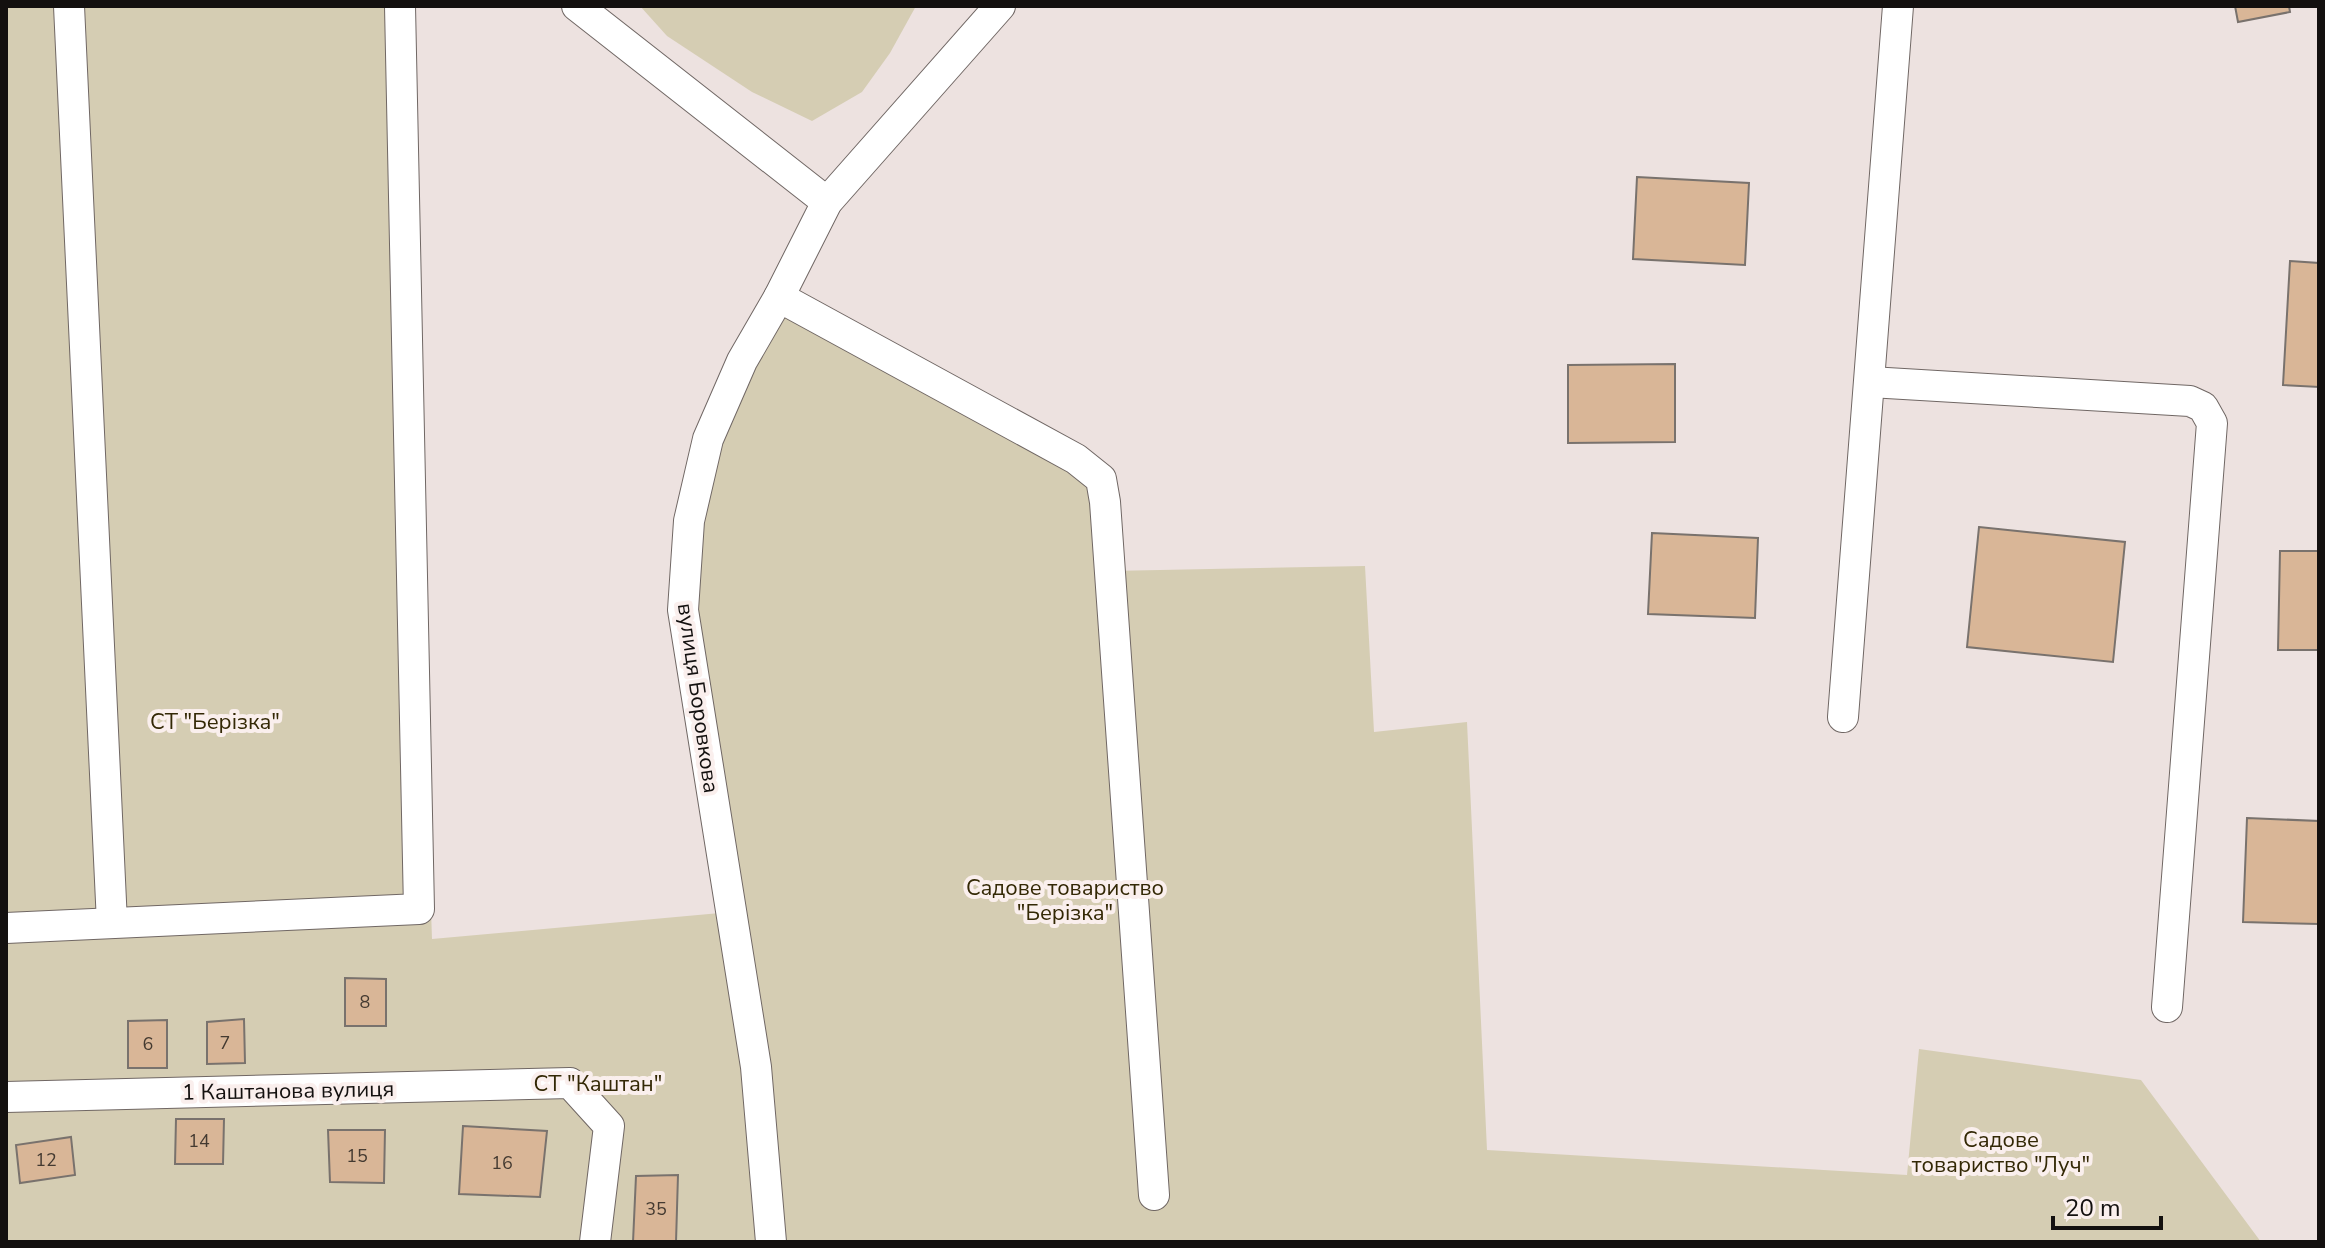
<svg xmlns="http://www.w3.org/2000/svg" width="2325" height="1248" font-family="'Nunito Sans',sans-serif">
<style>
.green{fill:#d5cdb3}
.building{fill:#d9b697;stroke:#79726d;stroke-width:2}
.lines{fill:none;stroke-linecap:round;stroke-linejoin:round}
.minor-casing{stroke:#706764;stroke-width:32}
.minor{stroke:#fff;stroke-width:30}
.labels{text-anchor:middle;stroke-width:8;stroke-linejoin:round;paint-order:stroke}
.number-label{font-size:18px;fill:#443a31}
.street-label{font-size:22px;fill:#13100f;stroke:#faefed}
.park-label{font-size:22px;fill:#332805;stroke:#faefed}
</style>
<rect width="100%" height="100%" fill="#ede2e0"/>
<g class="green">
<polygon points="6,6 401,6 432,939 731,912 683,610 689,521 779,297 1101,479 1110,571 1365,566 1374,732 1467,722 1487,1150 1907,1175 1919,1049 2141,1080 2261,1242 6,1242"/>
<polygon points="640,6 916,6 890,53 862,92 812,121 752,92 667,36"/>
</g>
<g class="building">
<polygon points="2235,6 2289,6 2290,12 2238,22"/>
<polygon points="1637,177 1749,183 1745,265 1633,259"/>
<polygon points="2290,261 2319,263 2319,387 2283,385"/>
<polygon points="1675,364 1675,442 1568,443 1568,365"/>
<polygon points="1979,527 2125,542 2113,662 1967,647"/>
<polygon points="1652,533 1758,538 1755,618 1648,614"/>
<polygon points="2280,551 2319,551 2319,650 2278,650"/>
<polygon points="2247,818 2319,821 2319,924 2243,922"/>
<polygon points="345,978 386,979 386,1026 345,1026"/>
<polygon points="244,1019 245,1063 207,1064 207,1022"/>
<polygon points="167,1020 167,1068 128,1068 128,1021"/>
<polygon points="176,1119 224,1119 223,1164 175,1164"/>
<polygon points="463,1126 547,1131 540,1197 459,1194"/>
<polygon points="328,1130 385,1130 384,1183 330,1182"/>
<polygon points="71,1137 75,1175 20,1183 16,1145"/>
<polygon points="678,1175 676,1242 633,1242 636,1176"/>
</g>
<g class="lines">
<defs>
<g id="minor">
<polyline points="69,6 112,923"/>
<polyline points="577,6 827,202"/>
<polyline points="779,297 1076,459 1101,479 1105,502 1154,1195"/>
<polyline points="1870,382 2190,401 2203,407 2212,423 2167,1007"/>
<polyline points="1843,717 1898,6"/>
<polyline points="6,928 419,909 400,6"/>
<polyline points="6,1097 570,1083 609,1126 595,1242"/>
<polyline points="771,1242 756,1067 683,610 689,521 708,439 742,361 779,297 827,202 1000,6"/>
</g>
</defs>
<use href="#minor" class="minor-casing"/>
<use href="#minor" class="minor"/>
</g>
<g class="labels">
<g class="number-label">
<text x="365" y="1008">8</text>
<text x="225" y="1049">7</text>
<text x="148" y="1050">6</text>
<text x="199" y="1147">14</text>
<text x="357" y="1162">15</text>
<text x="46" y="1166">12</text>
<text x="502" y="1169">16</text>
<text x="656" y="1215">35</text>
</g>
<g class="street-label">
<text transform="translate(699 698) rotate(82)" y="8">вулиця Боровкова</text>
<text transform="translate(288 1090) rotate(-1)" y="8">1 Каштанова вулиця</text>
</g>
<g class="park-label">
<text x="215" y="729">СТ "Берізка"</text>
<text x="1065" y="895">Садове товариство<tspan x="1065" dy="25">"Берізка"</tspan></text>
<text x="598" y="1091">СТ "Каштан"</text>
<text x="2001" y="1147">Садове<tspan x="2001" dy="25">товариство "Луч"</tspan></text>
</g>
</g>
<rect width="2325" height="1248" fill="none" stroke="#13100f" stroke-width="16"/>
<path d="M2053 1216v12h108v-12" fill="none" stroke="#13100f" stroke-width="4"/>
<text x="2065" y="1216" font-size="24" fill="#13100f" stroke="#faefed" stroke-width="6" paint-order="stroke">20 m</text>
</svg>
